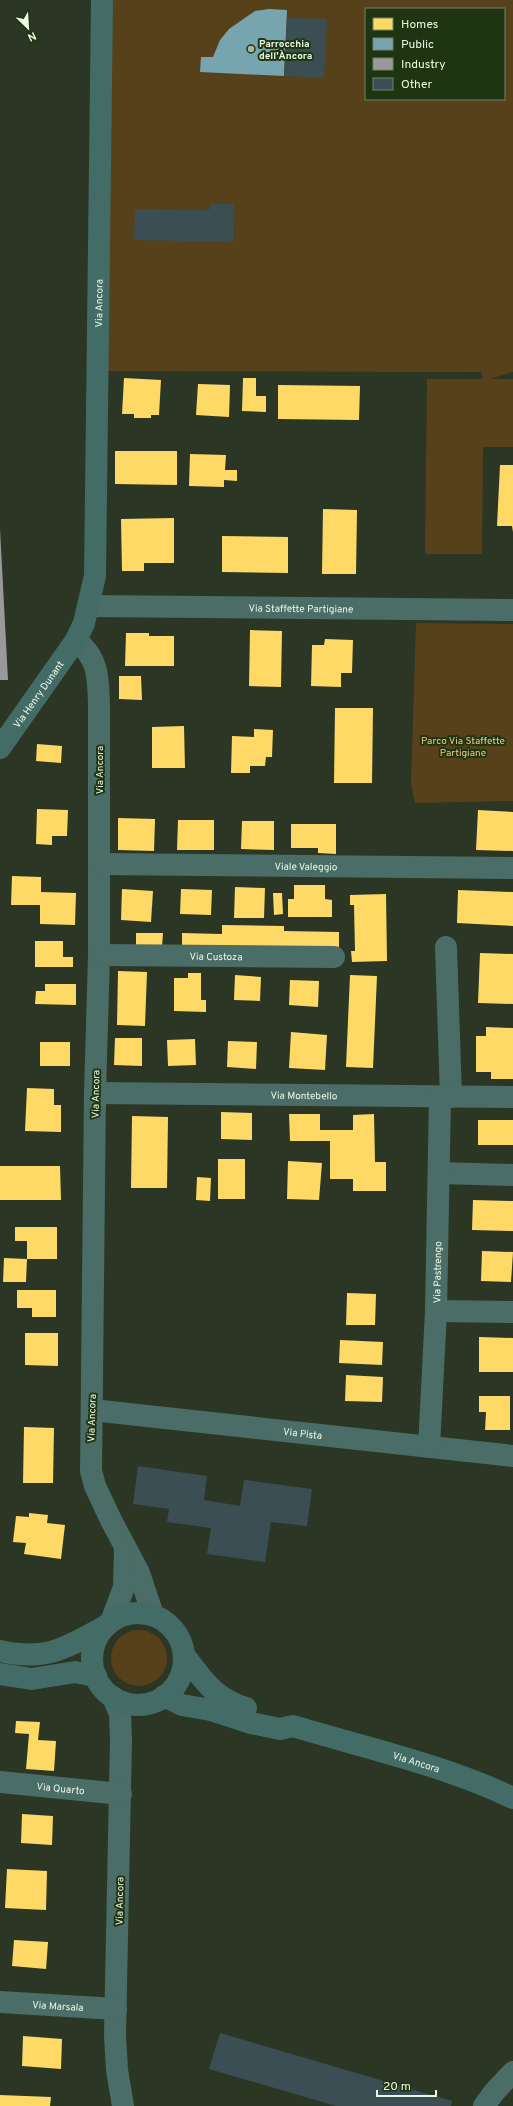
<svg xmlns="http://www.w3.org/2000/svg" width="513" height="2106" font-family="Overpass,sans-serif">
<style>
.green{fill:#57411b;fill-rule:evenodd}
.homes{fill:#ffd966}
.public{fill:#76a5af}
.industry{fill:#999}
.building{fill:#3b4e54}
.lines{fill:none;stroke-linecap:round;stroke-linejoin:round}
.minor{stroke:#4b6d67;stroke-width:22}
.secondary{stroke:#446c67;stroke-width:22}
.poi-dot{fill:#a8b5a1;stroke:#1f3512;stroke-width:1.5}
.labels{text-anchor:middle;stroke-width:4;stroke-linejoin:round;paint-order:stroke}
.poi-label{font-size:10px;font-weight:bold;fill:#ebf9e4;stroke:#1f3512;text-anchor:start}
.street-label{font-size:10px;fill:#ebf9e4;stroke:#1f3512}
.park-label{font-size:10px;fill:#f9c883;stroke:#1f3512}
</style>
<rect width="100%" height="100%" fill="#2b3724"/>
<g class="green">
<path d="M99 0H513V372L489 379H513V447H483L482 554H425L427 379H483L481 372 96 371ZM366 9H504V99H366Z"/>
<polygon points="416,623 513,624 513,801 415,803 411,783"/>
<circle cx="139" cy="1658" r="28"/>
</g>
<g class="homes">
<polygon points="124,378 161,380 159,415 151,415 151,418 134,418 134,414 122,414"/>
<polygon points="243,378 256,378 256,396 266,396 266,412 242,411"/>
<polygon points="198,384 230,385 229,417 196,415"/>
<polygon points="278,385 360,386 359,420 278,419"/>
<polygon points="115,451 177,451 177,485 115,484"/>
<polygon points="190,454 226,455 225,470 237,470 237,481 224,480 224,487 189,486"/>
<polygon points="500,465 513,465 513,532 512,526 497,526"/>
<polygon points="323,509 357,510 356,574 322,574"/>
<polygon points="174,518 174,563 144,563 144,571 122,571 121,519"/>
<polygon points="222,536 288,537 288,573 222,572"/>
<polygon points="250,630 282,631 281,687 249,686"/>
<polygon points="126,633 149,633 149,636 174,636 174,666 125,666"/>
<polygon points="325,639 353,640 352,673 341,673 341,687 311,686 312,645 324,645"/>
<polygon points="119,676 141,676 142,700 119,699"/>
<polygon points="335,708 373,708 372,783 334,783"/>
<polygon points="184,726 185,768 152,768 152,727"/>
<polygon points="254,729 273,730 272,757 266,757 265,766 250,766 250,773 231,773 232,736 254,737"/>
<polygon points="37,744 62,746 61,763 36,761"/>
<polygon points="37,809 68,810 67,836 52,836 52,845 36,844"/>
<polygon points="478,810 513,812 513,851 476,850"/>
<polygon points="118,818 155,819 154,851 118,850"/>
<polygon points="178,820 214,820 214,850 177,850"/>
<polygon points="242,821 274,821 274,850 241,849"/>
<polygon points="291,824 336,824 336,854 318,853 318,848 291,848"/>
<polygon points="12,876 41,877 41,892 76,893 75,925 40,924 40,905 11,905"/>
<polygon points="294,885 325,885 325,899 332,900 332,917 288,917 288,899 294,899"/>
<polygon points="235,887 265,888 264,918 234,918"/>
<polygon points="122,889 153,891 151,922 121,920"/>
<polygon points="181,889 212,890 211,915 180,914"/>
<polygon points="458,890 513,892 513,926 457,923"/>
<polygon points="273,893 282,893 283,914 274,915"/>
<polygon points="386,894 387,961 352,962 351,951 355,951 354,905 350,905 350,895"/>
<polygon points="222,925 284,926 284,931 339,932 339,949 182,946 182,933 222,934"/>
<polygon points="136,933 163,933 162,947 136,946"/>
<polygon points="35,941 63,941 63,957 73,957 73,967 35,967"/>
<polygon points="480,953 513,954 513,1004 478,1003"/>
<polygon points="118,971 147,972 145,1026 117,1025"/>
<polygon points="188,973 201,973 201,1000 206,1000 206,1012 174,1011 174,978 188,978"/>
<polygon points="235,975 261,977 260,1001 234,1000"/>
<polygon points="350,975 377,976 373,1068 346,1067"/>
<polygon points="290,980 319,981 318,1007 289,1005"/>
<polygon points="45,984 76,984 76,1005 35,1004 36,991 45,991"/>
<polygon points="486,1027 513,1028 513,1079 491,1079 491,1072 476,1072 476,1036 486,1036"/>
<polygon points="291,1032 327,1035 325,1070 289,1068"/>
<polygon points="115,1038 142,1038 142,1066 114,1065"/>
<polygon points="195,1039 196,1065 168,1066 167,1040"/>
<polygon points="228,1041 257,1042 256,1069 227,1067"/>
<rect x="40" y="1042" width="30" height="24"/>
<polygon points="27,1088 54,1089 54,1105 61,1105 61,1132 25,1131"/>
<polygon points="221,1112 252,1113 252,1140 221,1139"/>
<polygon points="289,1114 320,1114 320,1130 353,1130 353,1115 374,1114 375,1162 386,1162 386,1191 353,1191 353,1179 330,1179 330,1141 290,1141"/>
<polygon points="132,1116 168,1117 167,1188 131,1188"/>
<rect x="478" y="1120" width="35" height="25"/>
<rect x="218" y="1159" width="27" height="40"/>
<polygon points="288,1161 322,1163 319,1200 287,1199"/>
<polygon points="0,1166 60,1166 61,1200 0,1200"/>
<polygon points="197,1177 211,1178 210,1201 196,1200"/>
<polygon points="473,1200 513,1201 513,1231 472,1230"/>
<polygon points="15,1227 57,1227 57,1259 27,1259 27,1241 15,1241"/>
<polygon points="482,1251 513,1252 511,1282 481,1281"/>
<polygon points="4,1258 27,1259 26,1282 3,1282"/>
<polygon points="17,1290 56,1290 56,1317 32,1317 32,1308 17,1308"/>
<polygon points="347,1293 376,1294 375,1325 346,1325"/>
<polygon points="25,1333 58,1333 58,1366 25,1365"/>
<polygon points="479,1337 513,1338 513,1372 479,1372"/>
<polygon points="340,1340 383,1342 382,1365 339,1363"/>
<polygon points="346,1375 383,1377 382,1402 345,1401"/>
<polygon points="479,1396 510,1396 510,1430 485,1430 486,1412 479,1412"/>
<polygon points="24,1427 54,1428 53,1483 23,1483"/>
<polygon points="29,1513 48,1515 47,1523 65,1525 61,1559 24,1554 26,1543 13,1542 16,1516 29,1517"/>
<polygon points="16,1721 40,1722 38,1740 56,1741 54,1771 26,1769 29,1734 15,1733"/>
<polygon points="22,1814 53,1816 52,1845 21,1843"/>
<polygon points="7,1869 47,1871 46,1910 5,1908"/>
<polygon points="14,1940 48,1942 46,1969 12,1966"/>
<polygon points="23,2036 62,2039 61,2069 22,2066"/>
<polygon points="0,2095 51,2097 50,2106 0,2106"/>
</g>
<polygon class="public" points="269,9 287,10 284,76 200,72 201,57 213,57 220,40 229,29 255,11"/>
<polygon class="industry" points="0,529 8,680 0,680"/>
<g class="building">
<polygon points="287,18 327,19 324,78 284,76"/>
<polygon points="210,204 234,204 233,242 134,240 135,209 210,210"/>
<polygon points="138,1466 207,1476 204,1500 240,1506 244,1480 312,1489 307,1526 271,1522 265,1562 207,1554 211,1528 167,1522 169,1509 133,1504"/>
<polygon points="220,2033 452,2101 451,2106 336,2106 209,2069"/>
</g>
<g class="lines">
<g class="minor">
<path id="s1" d="M89 606 513 610"/>
<path d="M76 640C99 659 98 677 99 705V955L95 1093 91 1471 95 1486 111 1520 139 1573 153 1615"/>
<path id="s2" d="M100 864 513 868"/>
<polyline points="446,947 451,1097"/>
<path id="s3" d="M99 955 334 957"/>
<path id="s4" d="M95 1093 513 1097"/>
<polyline points="440,1173 513,1175"/>
<polyline points="436,1311 513,1312"/>
<path id="s5" d="M92 1410 513 1456"/>
<path id="s6" d="M429 1447 436 1311 440 1097"/>
<polyline points="111,1622 124,1587 125,1549"/>
<polyline points="113,1697 120,1714 121,1740 115,2035 117,2070 123,2106"/>
<path id="s7" d="M0 1782 121 1794"/>
<path id="s8" d="M0 2002 116 2009"/>
<polyline points="484,2106 495,2091 513,2072"/>
</g>
<g class="secondary">
<path id="s9" d="M0 748 76 640 84 623 95 576 102 0"/>
<circle cx="138" cy="1659" r="46"/>
<path d="M0 1651C47 1662 67 1647 106 1626"/>
<path d="M184 1655C204 1681 214 1698 246 1708"/>
<polyline points="0,1674 32,1679 75,1672 96,1676"/>
<path id="s10" d="M164 1696 182 1705 211 1710 251 1723 280 1729 293 1726C366 1748 444 1765 513 1798"/>
</g>
</g>
<circle class="poi-dot" cx="251" cy="49" r="4"/>
<g class="labels">
<g class="poi-label">
<text x="259" y="47">Parrocchia<tspan x="259" dy="12">dell'Àncora</tspan></text>
</g>
<g class="street-label">
<text dy="4" stroke="none"><textPath href="#s9" startOffset="472">Via Ancora</textPath></text>
<text dy="4" stroke="none"><textPath href="#s1" startOffset="212">Via Staffette Partigiane</textPath></text>
<text dy="4" stroke="none"><textPath href="#s9" startOffset="66">Via Henry Dunant</textPath></text>
<text transform="translate(99 770) rotate(-90)" y="4">Via Ancora</text>
<text dy="4" stroke="none"><textPath href="#s2" startOffset="206">Viale Valeggio</textPath></text>
<text dy="4" stroke="none"><textPath href="#s3" startOffset="117">Via Custoza</textPath></text>
<text transform="translate(95 1094) rotate(-89)" y="4">Via Ancora</text>
<text dy="4" stroke="none"><textPath href="#s4" startOffset="209">Via Montebello</textPath></text>
<text dy="4" stroke="none"><textPath href="#s6" startOffset="175">Via Pastrengo</textPath></text>
<text transform="translate(91 1418) rotate(-88)" y="4">Via Ancora</text>
<text dy="4" stroke="none"><textPath href="#s5" startOffset="212">Via Pista</textPath></text>
<text dy="4" stroke="none"><textPath href="#s10" startOffset="263">Via Ancora</textPath></text>
<text dy="4" stroke="none"><textPath href="#s7" startOffset="61">Via Quarto</textPath></text>
<text transform="translate(119 1901) rotate(-89)" y="4">Via Ancora</text>
<text dy="4" stroke="none"><textPath href="#s8" startOffset="58">Via Marsala</textPath></text>
</g>
<g class="park-label">
<text x="463" y="744">Parco Via Staffette<tspan x="463" dy="12">Partigiane</tspan></text>
</g>
</g>
<rect x="365" y="8" width="140" height="92" fill="#1f3512" stroke="#718366"/>
<rect x="373" y="18" width="20" height="12" fill="#ffd966" stroke="#718366"/>
<text x="401" y="28" font-size="12" fill="#ebf9e4">Homes</text>
<rect x="373" y="38" width="20" height="12" fill="#76a5af" stroke="#718366"/>
<text x="401" y="48" font-size="12" fill="#ebf9e4">Public</text>
<rect x="373" y="58" width="20" height="12" fill="#999999" stroke="#718366"/>
<text x="401" y="68" font-size="12" fill="#ebf9e4">Industry</text>
<rect x="373" y="78" width="20" height="12" fill="#3b4e54" stroke="#718366"/>
<text x="401" y="88" font-size="12" fill="#ebf9e4">Other</text>
<g transform="translate(28 28) rotate(155)" stroke="#1f3512" stroke-width="3" paint-order="stroke">
<path d="M0-3L7 15L0 10L-7 15Z" fill="#ebf9e4"/>
<text y="-6" font-size="11" font-weight="bold" text-anchor="middle" fill="#ebf9e4">N</text>
</g>
<path d="M377 2090v6h59v-6" fill="none" stroke="#ebf9e4" stroke-width="2"/>
<text x="383" y="2090" font-size="12" fill="#ebf9e4" stroke="#1f3512" stroke-width="3" paint-order="stroke">20 m</text>
</svg>
